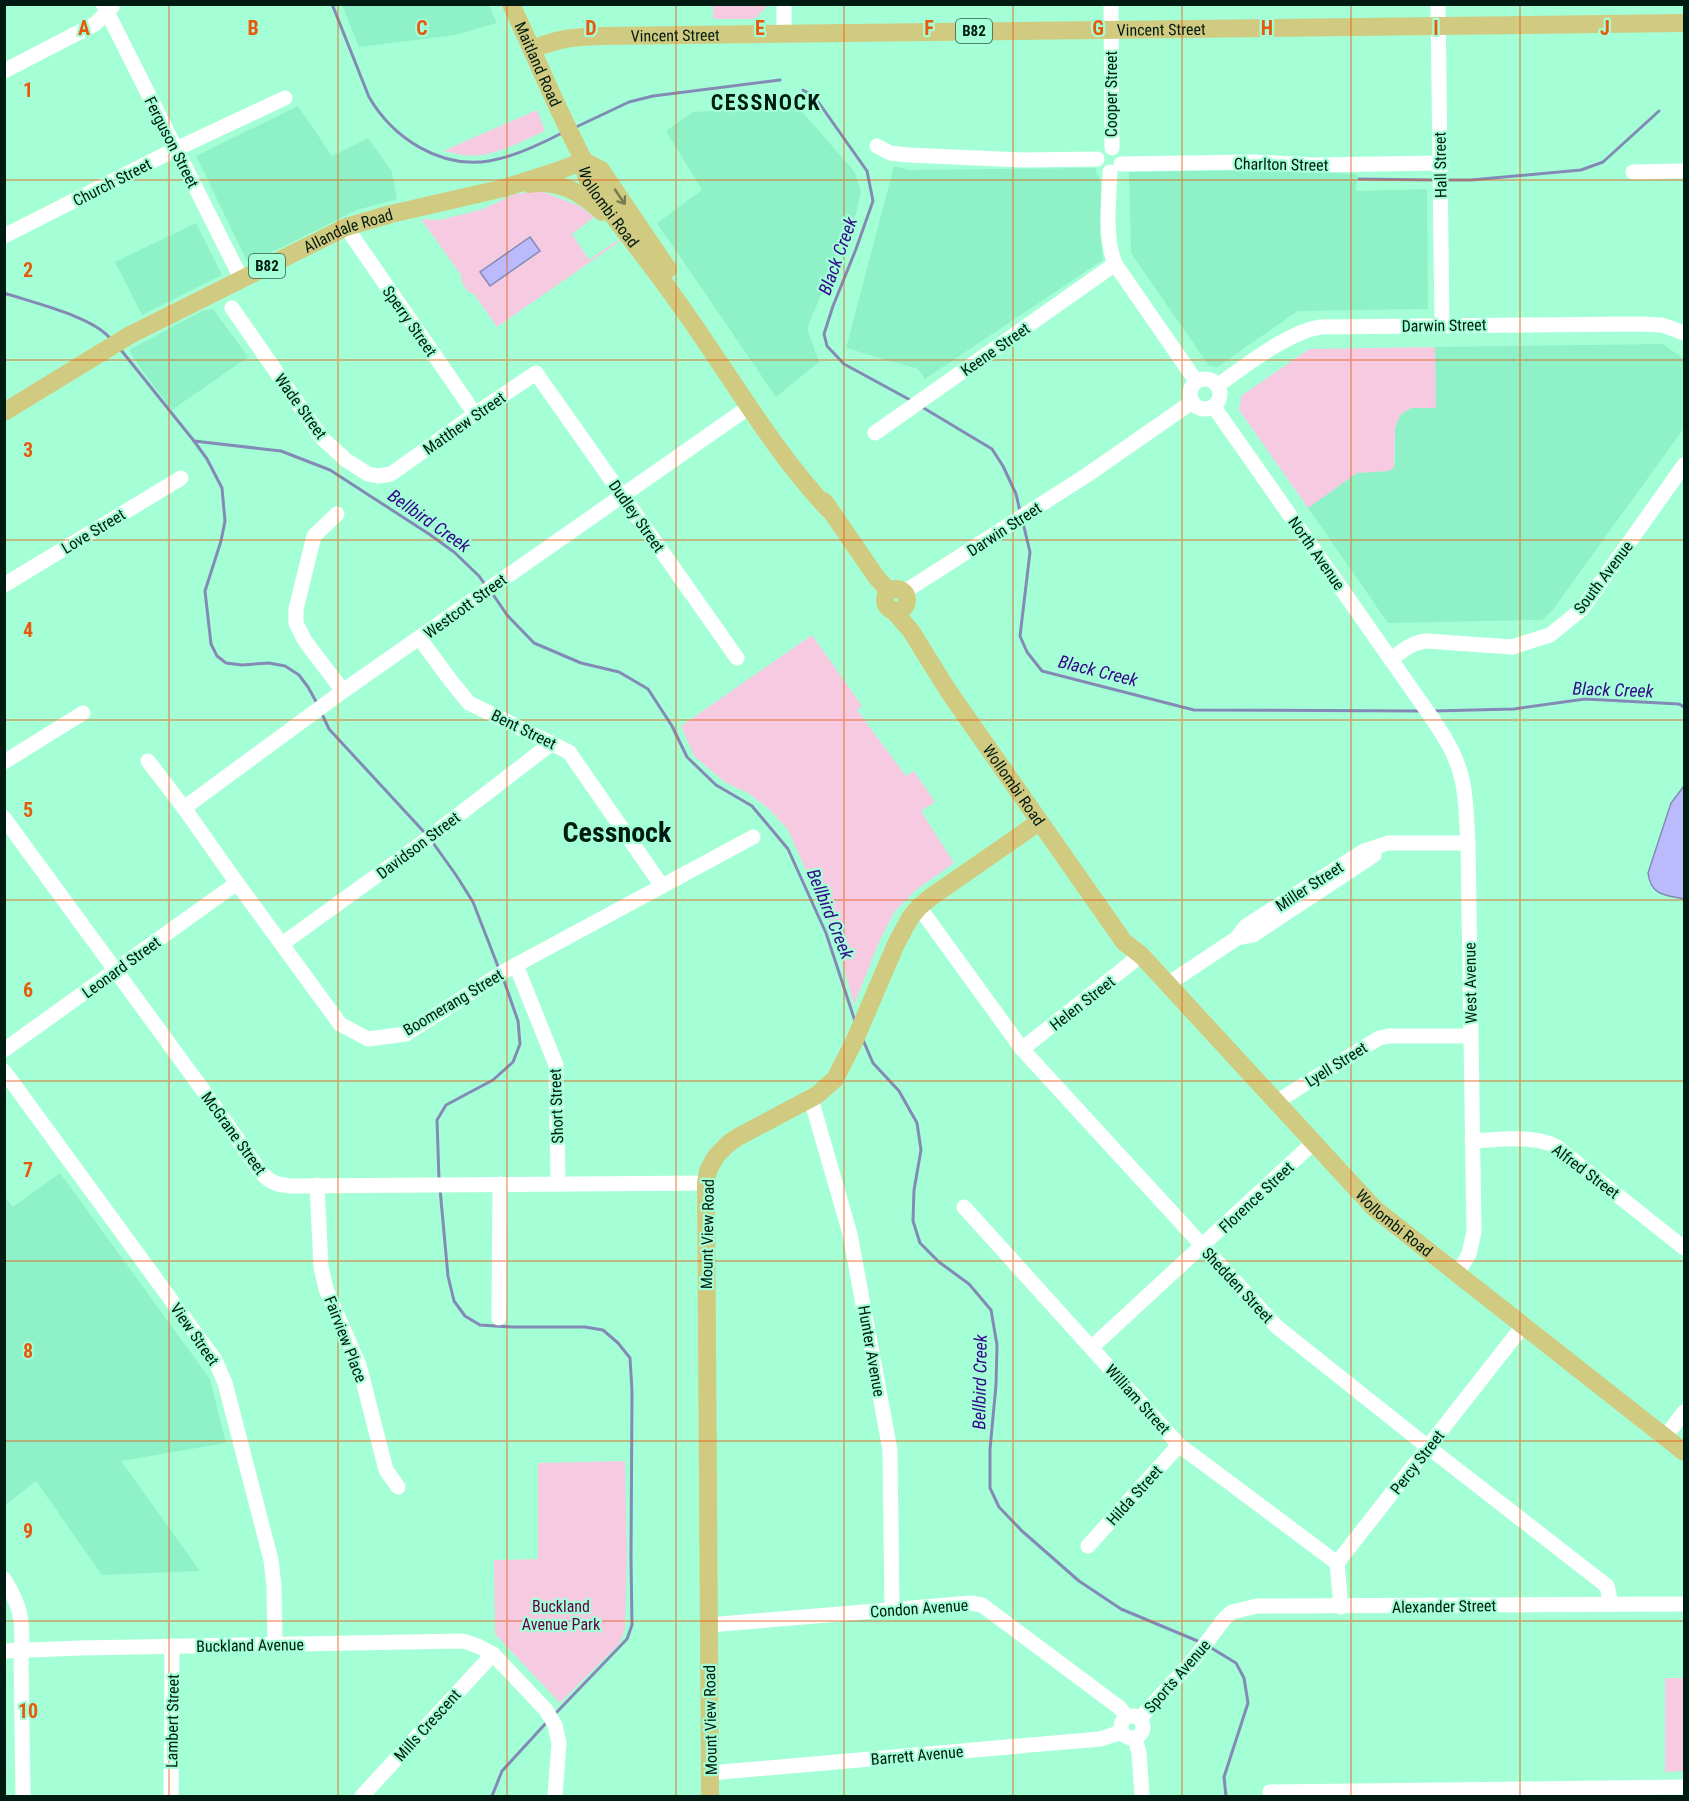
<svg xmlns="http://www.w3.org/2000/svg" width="1689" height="1801" font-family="'Roboto Condensed',sans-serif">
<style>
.built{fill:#8ff1c7}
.green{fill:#f6cbe2}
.water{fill:#bbbafc;stroke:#838ab6;stroke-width:1.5}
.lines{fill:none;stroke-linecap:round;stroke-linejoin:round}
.stream{stroke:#838ab6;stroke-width:3}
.minor{stroke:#fff;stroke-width:15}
.major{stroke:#d1cb82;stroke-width:18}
.oneway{stroke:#737c4f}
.grid{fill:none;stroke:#e8590c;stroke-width:1.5;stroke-opacity:0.55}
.labels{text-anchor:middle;stroke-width:4.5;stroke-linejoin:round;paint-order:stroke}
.shield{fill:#a4ffd7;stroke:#315f4c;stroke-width:1.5}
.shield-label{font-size:15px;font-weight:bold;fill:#001b11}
.street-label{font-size:16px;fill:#001b11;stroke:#a4ffd7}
.park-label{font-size:16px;fill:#670049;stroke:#a4ffd7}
.water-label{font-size:18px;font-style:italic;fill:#35088c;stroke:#a4ffd7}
.district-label{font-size:22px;font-weight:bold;letter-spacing:1.5px;fill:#001b11;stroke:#a4ffd7}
.town-label{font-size:28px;font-weight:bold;fill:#001b11;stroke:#a4ffd7}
.grid-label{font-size:20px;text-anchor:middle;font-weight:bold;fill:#e8590c;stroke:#a4ffd7;stroke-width:4.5;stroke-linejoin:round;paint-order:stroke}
</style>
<rect width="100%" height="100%" fill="#a4ffd7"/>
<g class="built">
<polygon points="342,5 489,5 497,23 455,35 359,47"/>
<polygon points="298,106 332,156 368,138 392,172 397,199 357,210 266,255 247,261 196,156"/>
<polygon points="798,107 854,171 861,190 857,211 807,328 819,362 776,397 657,223 702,190 666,131 693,112"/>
<polygon points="894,166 908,170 1095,168 1101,183 1100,235 1103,260 925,379 918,369 846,348"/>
<polygon points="1268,170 1357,174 1356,191 1427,189 1428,309 1298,311 1217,367 1209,366 1131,253 1129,172"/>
<polygon points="196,223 222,275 142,315 115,262"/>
<polygon points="213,309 248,357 172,410 144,373 129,350 202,311"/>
<polygon points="1663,344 1684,359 1684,428 1552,611 1542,620 1388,623 1308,508 1357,473 1388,471 1395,463 1395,428 1400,415 1411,408 1436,407 1435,347"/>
<polygon points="60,1173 210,1379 226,1443 121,1461 200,1571 102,1575 36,1481 5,1505 5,1197 13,1207"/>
</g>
<g class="green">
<polygon points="713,5 713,4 768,5 755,19 713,19"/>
<path d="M537 110 545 131C520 142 491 159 462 155 456 154 450 152 443 151Z"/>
<polygon points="541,191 579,206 594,217 572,234 589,260 618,240 619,242 497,327 474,294 467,291 462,282 461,275 421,219 440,220 483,209 515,194"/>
<polygon points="1435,347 1436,408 1411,408 1400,415 1395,428 1394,468 1389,471 1357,473 1308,508 1239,410 1241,396 1309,349"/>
<polygon points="812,635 862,706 857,710 906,776 914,771 935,802 921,811 954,863 916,890 895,911 879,942 854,1005 835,935 788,830 768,808 748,793 726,783 694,756 681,726"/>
<polygon points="625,1461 627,1557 625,1629 620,1643 560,1703 495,1634 494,1560 538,1559 538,1463"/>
<polygon points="1665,1678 1684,1678 1684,1771 1665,1772"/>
</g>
<g class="water">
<polygon points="530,237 540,251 490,286 480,272"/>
<path d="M1684 786V899C1665 895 1651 896 1648 873L1671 803Z"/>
</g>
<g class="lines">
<g class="stream">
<path d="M332 4 369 97C393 138 440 169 489 161 514 157 539 145 562 133"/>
<polyline points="803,90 808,93 819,103 867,171 873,201 856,249 833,306 824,334 827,346 844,364 912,401"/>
<polyline points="574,128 629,102 653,96 780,80"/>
<polyline points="1359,179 1435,180"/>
<polyline points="1445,180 1471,180 1581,170 1603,162 1659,111"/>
<path d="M4 293C34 303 91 316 110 338"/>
<polyline points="121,350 194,441 281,451 330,470 429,534 454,552 479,576 486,586"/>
<polyline points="922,407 992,449 1003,466 1016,494 1020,511"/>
<polyline points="194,441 207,459 222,488 225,521 221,541 205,591 211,644 217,656 226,663 242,665 269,663 285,666 299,675 308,687 318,705"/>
<polyline points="1023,523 1030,552 1020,636 1027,652 1042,671 1194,710 1420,711"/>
<polyline points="492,593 507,615 534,643 581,663 619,672 648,689 672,726 687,757 716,785 752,806 788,849 826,933 855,1021"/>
<polyline points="1433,711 1514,709 1585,699 1679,704 1684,707"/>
<polyline points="322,714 329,729 425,833"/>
<polyline points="431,840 456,875 473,902 499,969"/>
<polyline points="863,1040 873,1063 899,1091 917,1123 921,1150 914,1190 913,1221 920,1243 939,1262 969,1284 991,1310 997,1345 996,1385 990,1449 990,1488 999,1507 1022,1531 1079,1581 1121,1609 1200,1642"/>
<polyline points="439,1179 437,1120 446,1105 493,1080 513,1062 520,1044 518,1021 503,978"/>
<polyline points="440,1189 448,1276 454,1301 465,1316 480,1325 512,1327 585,1327 603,1330 618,1343 630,1358 632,1391 631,1559 632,1625 627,1639 554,1715"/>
<polyline points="1208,1646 1236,1663 1244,1678 1248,1703 1224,1777 1226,1796"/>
<polyline points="492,1796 502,1771 547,1722"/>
</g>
<g class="minor">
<polyline points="103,4 241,278"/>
<polyline points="784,4 784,33"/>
<polyline points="1111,4 1112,148"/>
<polyline points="1438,4 1442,325"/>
<polyline points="4,71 95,24 112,7"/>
<polyline points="877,146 890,153 908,155 1024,160 1097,159"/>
<polyline points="1121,164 1252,162 1314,165 1441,163"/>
<path d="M1110 172C1109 202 1104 235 1115 264L1196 381"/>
<polyline points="1633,172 1684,171"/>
<polyline points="346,227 475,414"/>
<polyline points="4,236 176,149 285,98"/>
<polyline points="232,308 322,438 346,460 368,474 378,476 391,474 475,414 536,373 737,658"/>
<circle cx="1205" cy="394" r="15"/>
<path d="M1218 385C1247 365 1286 333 1320 327L1640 324 1662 325 1684 333"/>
<path d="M1214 407 1434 721C1443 735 1452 748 1457 763 1467 788 1466 817 1468 843L1474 1232 1469 1254 1457 1274"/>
<polyline points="875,433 1115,264"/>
<polyline points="337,514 314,536 296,609 296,623 305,641 343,691"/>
<polyline points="4,585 181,478"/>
<polyline points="904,592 1087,475 1192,402"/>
<polyline points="420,639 451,681 469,703 569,752 662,886"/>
<path d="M1391 660C1403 650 1411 643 1426 641L1512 647 1550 635 1582 609 1684 465"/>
<polyline points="148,761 184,808 237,883 340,1024 368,1039 406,1034 505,971 753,837"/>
<polyline points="4,762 83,713"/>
<polyline points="184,808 343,691 749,407"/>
<path d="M4 818 208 1097 259 1170C269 1182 276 1185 292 1186L706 1183"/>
<polyline points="919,907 1022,1049 1277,1327 1428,1447 1607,1586 1611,1604"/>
<polyline points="1237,938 1253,935 1374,855"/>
<polyline points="282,944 422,843 552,743"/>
<polyline points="516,965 556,1065 558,1183"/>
<polyline points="1168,984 1237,938 1246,926 1364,851 1388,843 1468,843"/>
<polyline points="1022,1049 1141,955"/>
<polyline points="4,1050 237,883"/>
<polyline points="4,1071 215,1360 225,1383 271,1560 274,1586 275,1644"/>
<polyline points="811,1099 850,1234 890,1450 892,1610"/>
<polyline points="1276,1102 1379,1038 1389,1036 1471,1036"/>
<path d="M1472 1141C1498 1140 1534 1134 1557 1147L1684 1248"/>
<polyline points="317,1185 321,1267 326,1289 359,1365 386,1470 398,1487"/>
<polyline points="964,1207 1179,1445 1337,1563"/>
<polyline points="499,1318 500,1184"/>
<polyline points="1092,1347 1313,1143"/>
<polyline points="1665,1437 1684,1412"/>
<polyline points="1088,1546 1179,1445"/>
<path d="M4 1579C20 1604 24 1622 21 1650L23 1796"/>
<polyline points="1341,1607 1337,1563 1523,1326"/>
<polyline points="709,1625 971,1603 982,1605 1120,1708 1127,1717"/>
<polyline points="4,1651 81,1648 463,1641 478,1646 493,1654 546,1710 555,1725 559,1743 555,1796"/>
<circle cx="1132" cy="1727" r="11"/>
<polyline points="1139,1718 1143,1715 1194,1659 1225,1618 1232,1612 1257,1606 1684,1604"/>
<polyline points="1135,1738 1139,1753 1142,1795"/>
<polyline points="710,1773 1100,1739 1122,1732"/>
<polyline points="1270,1792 1684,1787"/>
<polyline points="171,1796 172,1646"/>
<polyline points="362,1796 493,1654"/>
</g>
<g class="major">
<path id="s1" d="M511 4C535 55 556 107 582 157 586 165 584 175 589 183 621 228 656 270 687 315 733 380 775 453 829 510"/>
<path id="s2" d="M533 49C559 38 574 37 602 36L1684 23"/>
<polyline points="584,161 601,170 668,269"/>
<path d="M530 184C558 179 583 194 602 212"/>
<path id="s3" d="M4 412 130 335 346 227 391 214 504 188 560 170 584 161"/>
<polyline points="824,501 877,578 889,591"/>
<circle cx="896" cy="600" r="11"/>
<path id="s4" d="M893 610 911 631 949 692 1124 942 1141 955 1375 1209 1684 1452"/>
<polyline points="710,1796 706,1183 708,1171 712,1163 717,1155 729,1143 738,1137 817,1095 835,1079 854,1042 896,944 910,918 919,907 931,897 1039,822"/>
</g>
</g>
<defs><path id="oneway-shaft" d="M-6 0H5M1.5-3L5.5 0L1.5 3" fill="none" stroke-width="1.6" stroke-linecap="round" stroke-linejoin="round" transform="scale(1.5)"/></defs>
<use class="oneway" href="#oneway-shaft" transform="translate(620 197) rotate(56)"/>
<path class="grid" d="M169 4V1796M338 4V1796M507 4V1796M676 4V1796M844 4V1796M1013 4V1796M1182 4V1796M1351 4V1796M1520 4V1796M4 180H1684M4 360H1684M4 540H1684M4 720H1684M4 900H1684M4 1081H1684M4 1261H1684M4 1441H1684M4 1621H1684"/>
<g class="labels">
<g class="shield">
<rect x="956" y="19" width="36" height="24" rx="4.5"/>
<rect x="249" y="254" width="36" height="24" rx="4.5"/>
</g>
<g class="shield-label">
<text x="974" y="36">B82</text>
<text x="267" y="271">B82</text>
</g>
<g class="street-label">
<text dy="6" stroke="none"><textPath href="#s2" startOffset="630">Vincent Street</textPath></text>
<text dy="6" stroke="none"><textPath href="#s2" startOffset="144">Vincent Street</textPath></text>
<text dy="6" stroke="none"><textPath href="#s1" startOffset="66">Maitland Road</textPath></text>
<text transform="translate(1111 94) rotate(-90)" y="6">Cooper Street</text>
<text transform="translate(172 142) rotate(63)" y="6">Ferguson Street</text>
<text transform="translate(1281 164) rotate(1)" y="6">Charlton Street</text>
<text transform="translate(1440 165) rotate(-91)" y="6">Hall Street</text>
<text transform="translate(112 182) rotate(-27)" y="6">Church Street</text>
<text dy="6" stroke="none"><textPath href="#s1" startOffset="226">Wollombi Road</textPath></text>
<text dy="6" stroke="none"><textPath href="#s3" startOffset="390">Allandale Road</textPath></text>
<text transform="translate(410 321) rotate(55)" y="6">Sperry Street</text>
<text transform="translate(1444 325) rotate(-1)" y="6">Darwin Street</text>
<text transform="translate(995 349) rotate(-35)" y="6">Keene Street</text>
<text transform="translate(301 406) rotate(54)" y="6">Wade Street</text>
<text transform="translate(464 423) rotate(-35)" y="6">Matthew Street</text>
<text transform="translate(637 516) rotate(55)" y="6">Dudley Street</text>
<text transform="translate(1004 529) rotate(-33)" y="6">Darwin Street</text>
<text transform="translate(93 531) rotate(-31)" y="6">Love Street</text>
<text transform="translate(1317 553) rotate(55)" y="6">North Avenue</text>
<text transform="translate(1603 577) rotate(-53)" y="6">South Avenue</text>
<text transform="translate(465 606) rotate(-36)" y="6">Westcott Street</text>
<text transform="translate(524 729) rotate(26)" y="6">Bent Street</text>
<text dy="6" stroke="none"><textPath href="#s4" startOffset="213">Wollombi Road</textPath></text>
<text transform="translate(418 845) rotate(-37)" y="6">Davidson Street</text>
<text transform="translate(1309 886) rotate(-33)" y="6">Miller Street</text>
<text transform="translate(121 967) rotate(-36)" y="6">Leonard Street</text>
<text transform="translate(1470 983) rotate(-91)" y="6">West Avenue</text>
<text transform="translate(453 1002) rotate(-31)" y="6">Boomerang Street</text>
<text transform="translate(1082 1003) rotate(-38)" y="6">Helen Street</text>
<text transform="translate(1336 1064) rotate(-32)" y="6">Lyell Street</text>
<text transform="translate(556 1106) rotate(-92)" y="6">Short Street</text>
<text transform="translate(234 1133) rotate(54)" y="6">McGrane Street</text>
<text transform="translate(1586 1171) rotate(37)" y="6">Alfred Street</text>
<text transform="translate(1256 1197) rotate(-43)" y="6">Florence Street</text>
<text dy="6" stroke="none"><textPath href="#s4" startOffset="795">Wollombi Road</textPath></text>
<text transform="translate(707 1234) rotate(-89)" y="6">Mount View Road</text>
<text transform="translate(1238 1285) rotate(47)" y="6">Shedden Street</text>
<text transform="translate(195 1334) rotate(55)" y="6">View Street</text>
<text transform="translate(346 1339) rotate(69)" y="6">Fairview Place</text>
<text transform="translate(872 1351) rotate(80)" y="6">Hunter Avenue</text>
<text transform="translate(1138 1399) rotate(48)" y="6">William Street</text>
<text transform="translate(1417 1462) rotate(-52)" y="6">Percy Street</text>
<text transform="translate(1134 1495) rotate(-48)" y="6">Hilda Street</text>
<text transform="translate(1444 1606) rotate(-1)" y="6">Alexander Street</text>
<text transform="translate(919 1608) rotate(-4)" y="6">Condon Avenue</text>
<text transform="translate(250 1645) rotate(-1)" y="6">Buckland Avenue</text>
<text transform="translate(1177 1676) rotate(-49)" y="6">Sports Avenue</text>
<text transform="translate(710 1720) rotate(-91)" y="6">Mount View Road</text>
<text transform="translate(172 1721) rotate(-89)" y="6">Lambert Street</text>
<text transform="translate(427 1725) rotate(-48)" y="6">Mills Crescent</text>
<text transform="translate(917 1755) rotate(-5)" y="6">Barrett Avenue</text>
</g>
<g class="park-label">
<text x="561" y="1612">Buckland<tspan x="561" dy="18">Avenue Park</tspan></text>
</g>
<g class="water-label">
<text transform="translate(838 256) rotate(-70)" y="6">Black Creek</text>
<text transform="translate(429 521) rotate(35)" y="6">Bellbird Creek</text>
<text transform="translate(1098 671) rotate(14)" y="6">Black Creek</text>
<text transform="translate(1613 690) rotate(2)" y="6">Black Creek</text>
<text transform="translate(830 914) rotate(68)" y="6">Bellbird Creek</text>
<text transform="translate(980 1382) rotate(-89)" y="6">Bellbird Creek</text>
</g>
<g class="district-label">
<text x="766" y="110">CESSNOCK</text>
</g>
<g class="town-label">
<text x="617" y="842">Cessnock</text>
</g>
</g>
<g class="grid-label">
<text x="84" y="35">A</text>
<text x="253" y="35">B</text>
<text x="422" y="35">C</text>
<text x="591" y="35">D</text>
<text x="760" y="35">E</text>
<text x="929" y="35">F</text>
<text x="1098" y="35">G</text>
<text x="1267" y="35">H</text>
<text x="1436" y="35">I</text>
<text x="1605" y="35">J</text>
<text x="28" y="97">1</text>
<text x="28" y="277">2</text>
<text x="28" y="457">3</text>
<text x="28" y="637">4</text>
<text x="28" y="817">5</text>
<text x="28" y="997">6</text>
<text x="28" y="1177">7</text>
<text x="28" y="1358">8</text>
<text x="28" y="1538">9</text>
<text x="28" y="1718">10</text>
</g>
<rect width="1689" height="1801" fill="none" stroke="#001b11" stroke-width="12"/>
</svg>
